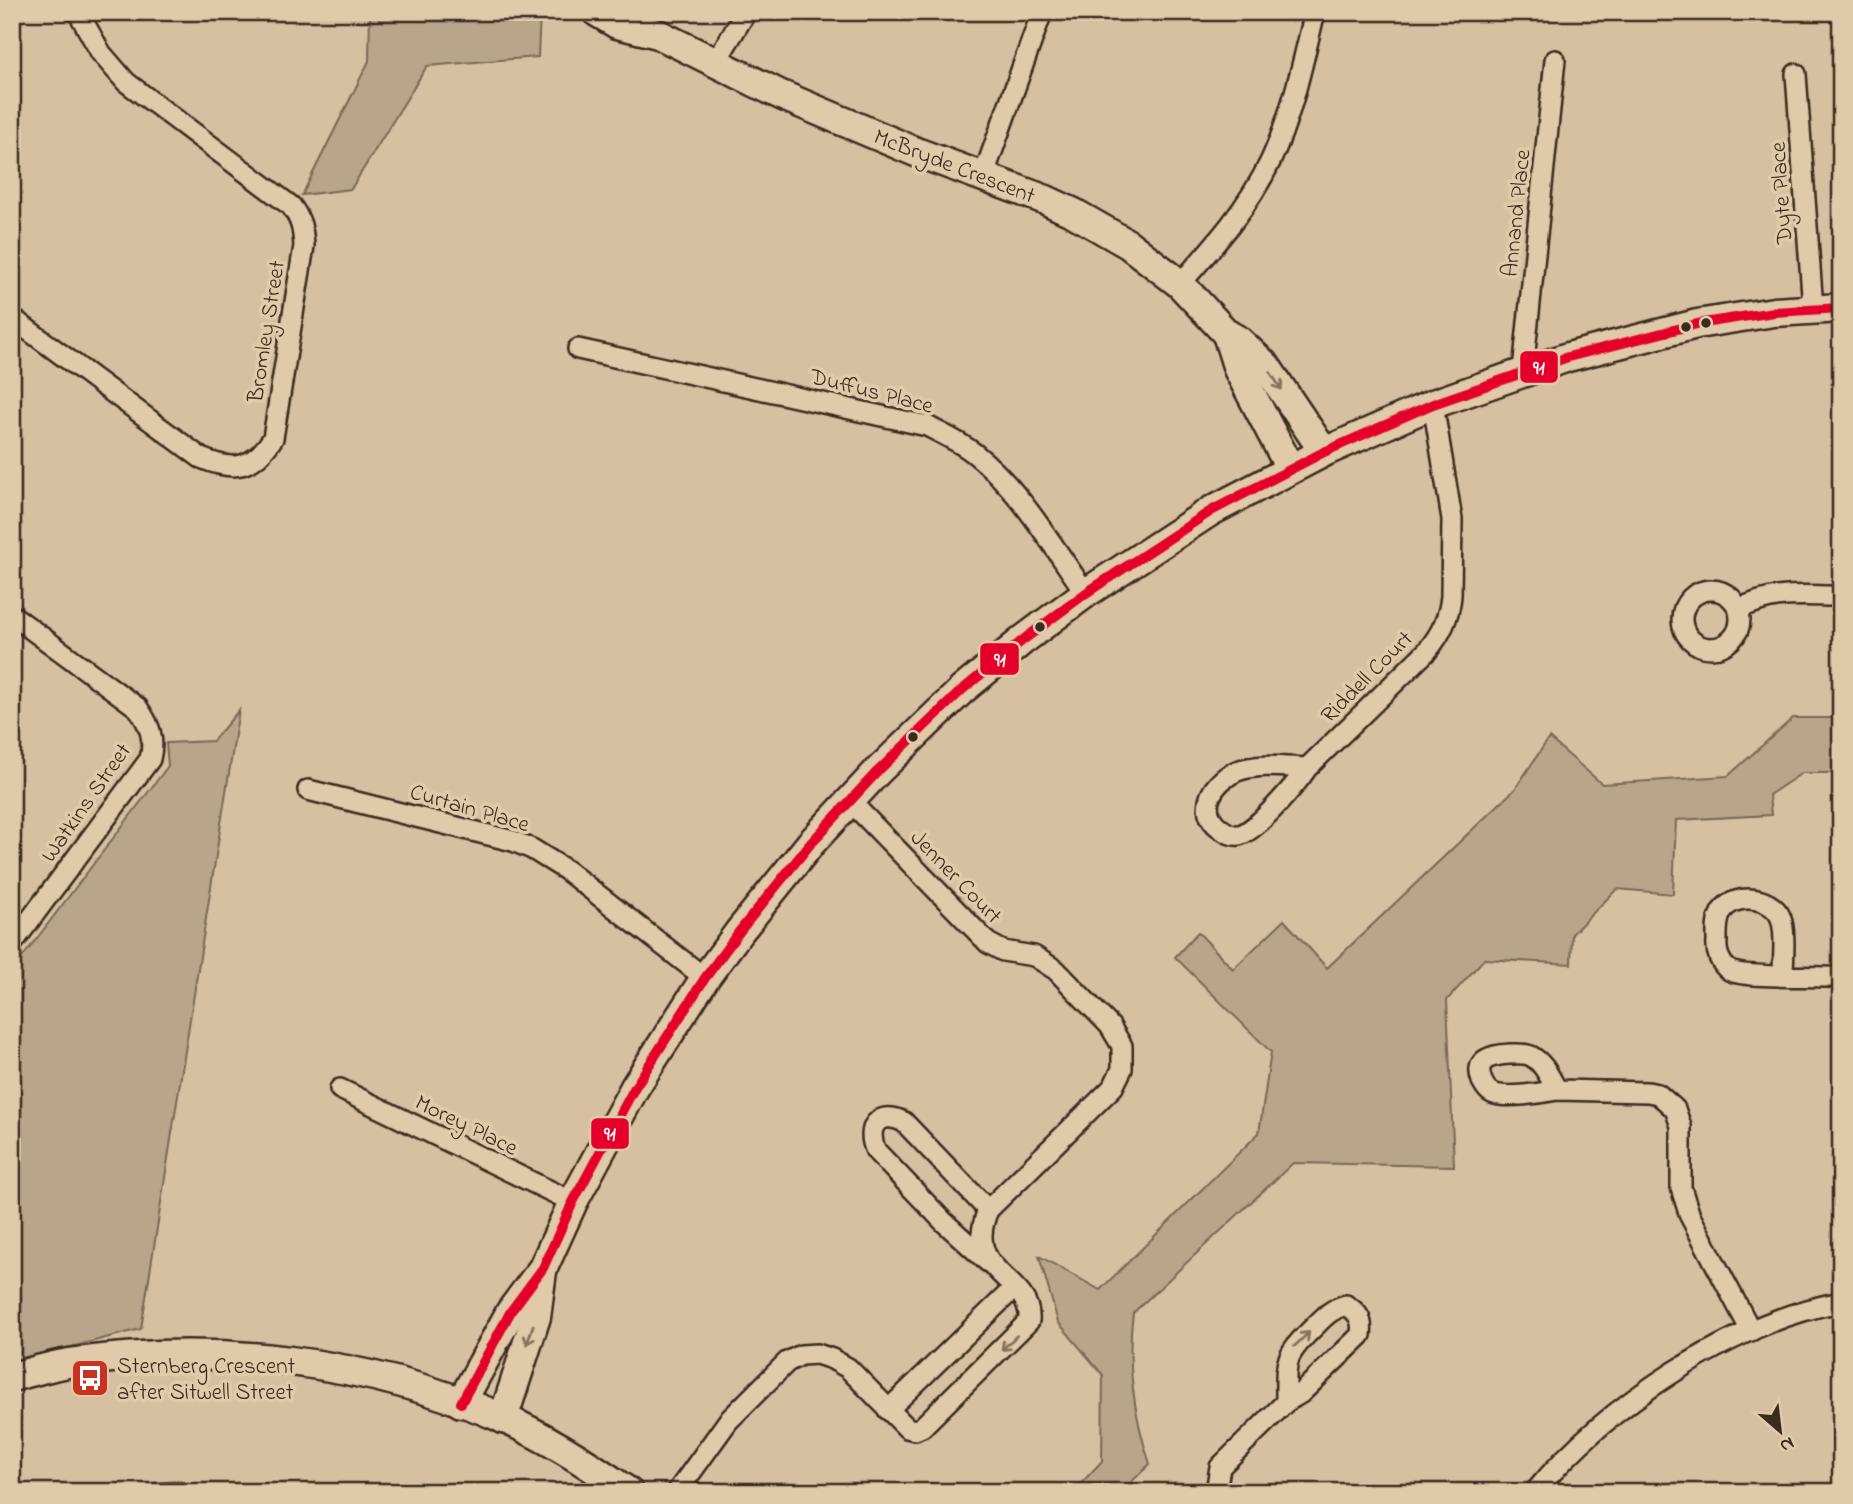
<svg xmlns="http://www.w3.org/2000/svg" width="1853" height="1504" font-family="'Indie Flower',sans-serif">
<style>
.park{fill:#baa48a;stroke:#7a6754;stroke-width:2}
.water{fill:#927f68;stroke:#6f5d4a;stroke-width:2}
.lines{fill:none;stroke-linecap:round;stroke-linejoin:round}
.street-casing{stroke:#3b2a1e;stroke-width:24}
.secondary-casing{stroke:#3b2a1e;stroke-width:33}
.street{stroke:#e1caaa;stroke-width:19}
.secondary{stroke:#e1caaa;stroke-width:28}
.bus-1-casing{stroke:#e1caaa;stroke-width:16}
.bus-1{stroke:#e4002b;stroke-width:10}
.oneway{stroke:#86725d}
.bus-dot{fill:#3b2a1e;stroke:#e1caaa;stroke-width:2.5}
.labels{text-anchor:middle;stroke-width:7;stroke-linejoin:round;paint-order:stroke}
.street-label{font-size:23px;fill:#3b2a1e;stroke:#e1caaa}
.poi-label{font-size:23px;fill:#3b2a1e;stroke:#e1caaa;text-anchor:start}
.line-badge{stroke:#e1caaa;stroke-width:2.5}
.badge-label{font-size:19px;text-anchor:middle;font-weight:bold;fill:#fff}
</style>
<rect width="100%" height="100%" fill="#d7c0a2"/>
<filter id="ink" filterUnits="userSpaceOnUse"><feTurbulence type="fractalNoise" baseFrequency=".0143" numOctaves="2"/><feDisplacementMap in="SourceGraphic" scale="14" xChannelSelector="R" yChannelSelector="G"/><feConvolveMatrix kernelMatrix="1 2 1 2 8 2 1 2 1" color-interpolation-filters="sRGB"/></filter>
<g filter="url(#ink)">
<g class="park">
<polygon points="370,12 540,12 538,57 427,66 351,189 302,195 369,61"/>
<polygon points="239,710 141,1329 12,1362 12,971 168,766 166,743 213,741"/>
<path d="M1793 718H1841V773H1802L1769 795 1771 815 1676 820 1673 894 1617 889 1572 934 1571 964 1484 959 1447 1000 1454 1166 1293 1163 1133 1313C1126 1362 1134 1416 1150 1464L1121 1492H1073L1102 1461 1103 1375 1058 1322 1039 1256 1100 1290 1259 1133 1271 1052 1175 957 1198 932 1233 969 1284 920 1327 968 1515 789 1549 738 1602 784 1728 776Z"/>
</g>
<polygon class="water" points="178,1481 183,1482 181,1492 150,1492 154,1483"/>
<g class="lines">
<defs>
<g id="street">
<polyline points="715,63 746,12"/>
<polyline points="1796,74 1813,309"/>
<polyline points="983,177 1042,12"/>
<path d="M1180 284C1214 246 1249 207 1271 160 1292 114 1302 65 1314 16"/>
<path d="M12 318 201 458C234 472 253 469 273 438L304 246C303 229 301 219 291 206L126 82 101 53 78 12"/>
<path d="M578 349 927 426C943 434 960 442 974 453 1021 490 1052 546 1086 593"/>
<polyline points="1523,371 1555,60"/>
<circle cx="1711" cy="619" r="29"/>
<path d="M1739 609C1776 591 1801 596 1841 596"/>
<path d="M12 615 138 708C150 725 155 739 150 759L12 944"/>
<path d="M1307 768C1285 767 1258 763 1237 771 1214 780 1195 810 1220 828 1225 832 1232 836 1239 835 1256 832 1297 783 1307 768L1427 651C1441 634 1449 618 1451 596L1452 519 1433 404"/>
<polyline points="308,790 513,841 532,849 566,870 705,978"/>
<path d="M1783 975C1783 958 1786 938 1782 922 1777 897 1736 891 1722 911 1716 920 1717 932 1717 942 1716 952 1720 964 1729 970 1742 979 1819 975 1841 978"/>
<polyline points="340,1089 573,1202"/>
<path d="M1557 1090C1542 1093 1505 1099 1492 1093 1487 1091 1484 1085 1482 1081 1473 1058 1493 1055 1510 1054 1516 1054 1525 1053 1531 1056 1544 1063 1550 1078 1557 1090L1648 1092 1658 1094 1675 1109 1681 1126V1188L1690 1216 1751 1331"/>
<path d="M988 1262 944 1222 876 1151C865 1128 878 1109 904 1122L988 1210"/>
<polyline points="888,1410 1014,1288"/>
<path d="M677 1492 728 1421 787 1362 801 1355 817 1354 832 1359 848 1368 907 1428 915 1430 922 1427 1029 1321C1033 1276 961 1275 988 1210L1113 1087 1122 1069V1046L1110 1026 1056 970 1034 956 1003 951 988 943 850 801"/>
<path d="M1216 1492 1220 1467 1286 1402 1301 1393 1361 1335C1363 1320 1359 1313 1346 1305 1331 1309 1324 1317 1314 1327 1283 1357 1286 1360 1286 1402"/>
<path d="M1535 1492C1605 1407 1731 1322 1841 1302"/>
</g>
<g id="secondary">
<polyline points="597,12 617,24 658,34 781,95 916,152 1046,200 1074,213 1128,244 1180,284 1227,334 1238,340 1266,366 1324,452"/>
<polyline points="1227,334 1238,369 1290,468"/>
<path d="M12 1377C31 1372 50 1366 69 1363 216 1342 368 1360 505 1419 548 1438 590 1465 628 1492"/>
<polyline points="461,1403 511,1311 543,1268 573,1202 635,1087 705,978 739,932 811,843 877,772 962,690 1023,640 1086,593 1211,511 1324,452 1433,404 1568,357 1697,324 1774,312 1841,308"/>
<polyline points="503,1419 536,1317 542,1271"/>
</g>
</defs>
<use href="#street" class="street-casing"/>
<use href="#secondary" class="secondary-casing"/>
<use href="#street" class="street"/>
<use href="#secondary" class="secondary"/>
<defs>
<polyline id="bus-1" points="461,1403 511,1311 543,1268 573,1202 635,1087 705,978 739,932 811,843 877,772 962,690 1023,640 1086,593 1211,511 1324,452 1433,404 1568,357 1697,324 1774,312 1841,308"/>
</defs>
<use href="#bus-1" class="bus-1-casing"/>
<use href="#bus-1" class="bus-1"/>
</g>
<defs><path id="oneway-shaft" d="M-6 0H5M1.5-3L5.5 0L1.5 3" fill="none" stroke-width="1.6" stroke-linecap="round" stroke-linejoin="round" transform="scale(1.75)"/></defs>
<g class="oneway">
<use href="#oneway-shaft" transform="translate(1276 381) rotate(56)"/>
<use href="#oneway-shaft" transform="translate(530 1335) rotate(108)"/>
<use href="#oneway-shaft" transform="translate(1302 1339) rotate(-44)"/>
<use href="#oneway-shaft" transform="translate(1009 1343) rotate(136)"/>
</g>
</g>
<defs>
<symbol id="bus-square" viewBox="-11 -11 22 22"><rect x="-9" y="-9" width="18" height="18" rx="4" fill="#c8321e" stroke="#e1caaa"/><path d="M-5-6H5V4H4V6H2V4H-2V6H-4V4H-5ZM-3.5-4V0h7V-4ZM-3.5 1.2v1.5H-2V1.2ZM2 1.2v1.5H3.5V1.2Z" fill="#fff"/></symbol>
</defs>
<g fill-rule="evenodd">
<use href="#bus-square" x="68" y="1356" width="44" height="44"/>
</g>
<g class="bus-dot">
<circle cx="1706" cy="323" r="6"/>
<circle cx="1686" cy="327" r="6"/>
<circle cx="1040" cy="627" r="6"/>
<circle cx="913" cy="737" r="6"/>
</g>
<g class="labels">
<g class="street-label">
<text transform="translate(955 165) rotate(21)" y="8">McBryde Crescent</text>
<text transform="translate(1780 193) rotate(-94)" y="8">Dyte Place</text>
<text transform="translate(1515 213) rotate(-84)" y="8">Annand Place</text>
<text transform="translate(265 331) rotate(-81)" y="8">Bromley Street</text>
<text transform="translate(872 390) rotate(14)" y="8">Duffus Place</text>
<text transform="translate(1366 676) rotate(-45)" y="8">Riddell Court</text>
<text transform="translate(85 802) rotate(-55)" y="8">Watkins Street</text>
<text transform="translate(470 807) rotate(16)" y="8">Curtain Place</text>
<text transform="translate(957 876) rotate(46)" y="8">Jenner Court</text>
<text transform="translate(467 1124) rotate(26)" y="8">Morey Place</text>
</g>
<g class="poi-label">
<text x="117" y="1373">Sternberg Crescent<tspan x="117" dy="26">after Sitwell Street</tspan></text>
</g>
</g>
<g class="line-badge">
<rect x="1519" y="350" width="40" height="34" rx="7" fill="#e4002b"/>
<rect x="979" y="642" width="41" height="34" rx="7" fill="#e4002b"/>
<rect x="590" y="1117" width="40" height="33" rx="7" fill="#e4002b"/>
</g>
<g class="badge-label">
<text x="1539" y="374">91</text>
<text x="1000" y="666">91</text>
<text x="610" y="1140">91</text>
</g>
<rect width="1853" height="1504" fill="none" stroke="#e1caaa" stroke-width="42"/>
<rect x="21" y="21" width="1811" height="1462" fill="none" stroke="#3b2a1e" stroke-width="2.5" filter="url(#ink)"/>
<g transform="translate(1780 1431) rotate(152)" stroke="#e1caaa" stroke-width="5" paint-order="stroke">
<path d="M0-5L12 26L0 18L-12 26Z" fill="#3b2a1e"/>
<text y="-10" font-size="19" font-weight="bold" text-anchor="middle" fill="#3b2a1e">N</text>
</g>
</svg>
